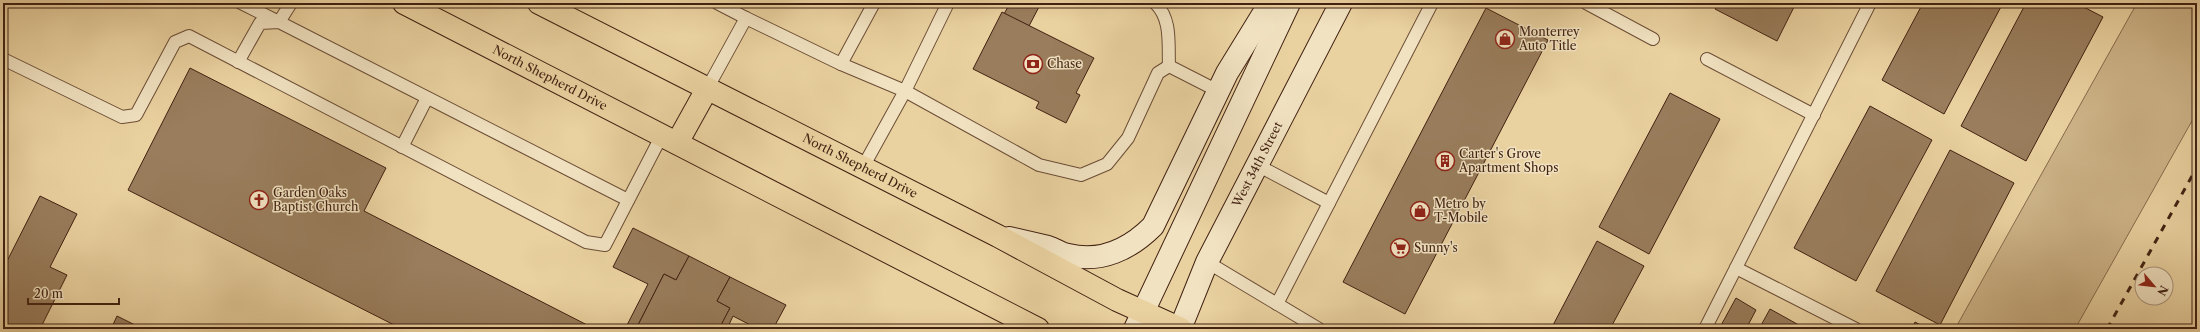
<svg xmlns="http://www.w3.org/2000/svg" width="2200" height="332" font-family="'Libre Caslon Text',serif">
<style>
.green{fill:#cdb488;stroke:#876a4d}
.building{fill:#997d5c;stroke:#412112}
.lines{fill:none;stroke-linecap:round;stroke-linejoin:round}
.service-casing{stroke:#6b4d36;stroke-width:14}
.secondary-casing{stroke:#412112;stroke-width:24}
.primary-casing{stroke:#412112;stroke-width:24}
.service{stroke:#f1e2c1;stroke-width:12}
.secondary{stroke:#f1e2c1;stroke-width:22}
.primary{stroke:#ead2a0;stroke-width:22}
.rail{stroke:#412112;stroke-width:3;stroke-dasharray:7 7;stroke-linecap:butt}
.labels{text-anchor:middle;stroke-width:3;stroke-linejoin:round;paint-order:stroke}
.poi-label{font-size:12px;fill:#412112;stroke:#f1e2c1;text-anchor:start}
.street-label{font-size:12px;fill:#412112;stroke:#f1e2c1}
</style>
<rect width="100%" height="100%" fill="#ead2a0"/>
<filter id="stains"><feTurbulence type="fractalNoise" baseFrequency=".005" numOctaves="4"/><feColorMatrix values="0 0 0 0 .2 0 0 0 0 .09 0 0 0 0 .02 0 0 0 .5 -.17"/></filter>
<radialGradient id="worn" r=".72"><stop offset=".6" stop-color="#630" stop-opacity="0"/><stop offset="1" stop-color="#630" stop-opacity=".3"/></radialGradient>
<polygon class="green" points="2137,3 2197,3 2197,112 2075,329 1955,329"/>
<g class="building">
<polygon points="1010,3 1041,3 1029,26 1004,14"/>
<polygon points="1718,3 1796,3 1777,41 1715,9"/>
<polygon points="1923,3 2003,3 1944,114 1882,80"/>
<polygon points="2026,3 2076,3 2103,17 2026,161 1961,126"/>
<polygon points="1486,8 1548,40 1405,314 1343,282"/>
<polygon points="1002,12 1094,58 1076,93 1080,95 1066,123 1036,108 1039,102 973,69"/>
<polygon points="190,68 386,168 364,211 595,329 402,329 128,190"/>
<polygon points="1670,93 1720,119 1649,254 1599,227"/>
<polygon points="1870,106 1932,140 1856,281 1794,248"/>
<polygon points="1950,150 2014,183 1940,325 1876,291"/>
<polygon points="40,196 77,214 50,267 67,275 40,329 3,329 3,269"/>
<polygon points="633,228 689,256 676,280 664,274 636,329 625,329 648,284 613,267"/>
<polygon points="1597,241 1644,266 1610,329 1551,329"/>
<polygon points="689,256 730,277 717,301 730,308 719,329 636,329 664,274 676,280"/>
<polygon points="730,277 786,305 773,329 758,329 733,316 727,329 719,329 730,308 717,301"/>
<polygon points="1736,298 1756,310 1746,329 1719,329"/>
<polygon points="1770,309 1806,329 1759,329"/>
<polygon points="117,316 143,329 111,329"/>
<polygon points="1915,322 1928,329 1912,329"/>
</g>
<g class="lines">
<defs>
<g id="service">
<polyline points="241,3 279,22 291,3"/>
<polyline points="717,3 746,18"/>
<path d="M1155 3C1172 19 1168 44 1169 66"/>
<polyline points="1586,3 1653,39"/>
<polyline points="3,59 122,117 136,115 175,42 189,36 586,242 605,245 662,135"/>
<polyline points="1707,59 1814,115"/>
<polyline points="238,62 260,23 279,22 628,200"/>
<polyline points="841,64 905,91 948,3"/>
<polyline points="707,89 746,18 841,64 874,3"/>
<polyline points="402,147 427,98"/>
<polyline points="1257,165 1329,203"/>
<polyline points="863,167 905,91 1039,165 1081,175 1107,164 1128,138 1158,73 1169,66 1218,91"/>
<polyline points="1207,262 1319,329"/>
<polyline points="1736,268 1856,329"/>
<polyline points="1277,304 1432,3"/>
<polyline points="1705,329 1870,3"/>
</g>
<g id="secondary">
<path d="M1009 238C1022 241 1035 244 1048 247 1055 249 1061 254 1068 255 1101 263 1130 249 1153 226L1227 73 1270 3"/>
<polyline points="1135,329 1289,3"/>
<path id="s1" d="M1180 329 1207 262 1341 3"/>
</g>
<g id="primary">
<path id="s2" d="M404 3 1038 329"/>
<path id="s3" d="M539 3 998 236 1117 300 1181 329"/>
<polyline points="677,143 707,89"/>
</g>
</defs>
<use href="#service" class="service-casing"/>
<use href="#secondary" class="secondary-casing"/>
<use href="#primary" class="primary-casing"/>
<use href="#service" class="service"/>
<use href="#secondary" class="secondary"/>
<use href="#primary" class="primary"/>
<polyline class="rail" points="2107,329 2197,167"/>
</g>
<defs>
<symbol id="shop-ring" viewBox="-11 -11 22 22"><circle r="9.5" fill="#f1e2c1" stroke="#8f2418" stroke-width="1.5"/><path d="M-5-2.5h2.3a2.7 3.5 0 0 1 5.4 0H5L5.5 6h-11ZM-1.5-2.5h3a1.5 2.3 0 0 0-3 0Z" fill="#8f2418"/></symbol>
<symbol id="bank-ring" viewBox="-11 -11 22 22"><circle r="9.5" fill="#f1e2c1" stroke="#8f2418" stroke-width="1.5"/><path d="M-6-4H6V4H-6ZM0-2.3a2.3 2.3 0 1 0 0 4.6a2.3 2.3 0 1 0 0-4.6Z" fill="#8f2418"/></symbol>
<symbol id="building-ring" viewBox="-11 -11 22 22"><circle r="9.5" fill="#f1e2c1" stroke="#8f2418" stroke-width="1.5"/><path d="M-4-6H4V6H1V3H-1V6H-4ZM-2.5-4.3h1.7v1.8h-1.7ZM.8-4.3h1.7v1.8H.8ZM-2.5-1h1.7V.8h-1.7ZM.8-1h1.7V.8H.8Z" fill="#8f2418"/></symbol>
<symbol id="church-ring" viewBox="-11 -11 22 22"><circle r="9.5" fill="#f1e2c1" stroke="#8f2418" stroke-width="1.5"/><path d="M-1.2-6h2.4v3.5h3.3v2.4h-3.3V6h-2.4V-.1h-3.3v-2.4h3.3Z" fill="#8f2418"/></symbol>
<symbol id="supermarket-ring" viewBox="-11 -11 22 22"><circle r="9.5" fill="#f1e2c1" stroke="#8f2418" stroke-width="1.5"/><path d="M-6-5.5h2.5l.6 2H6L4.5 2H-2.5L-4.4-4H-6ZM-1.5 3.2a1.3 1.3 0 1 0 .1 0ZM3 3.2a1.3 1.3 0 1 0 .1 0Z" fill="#8f2418"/></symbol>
</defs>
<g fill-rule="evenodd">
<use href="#shop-ring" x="1494" y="28" width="22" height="22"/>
<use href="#bank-ring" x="1022" y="53" width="22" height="22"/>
<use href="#building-ring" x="1434" y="150" width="22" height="22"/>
<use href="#church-ring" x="248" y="189" width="22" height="22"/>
<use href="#shop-ring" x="1409" y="200" width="22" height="22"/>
<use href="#supermarket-ring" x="1389" y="237" width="22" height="22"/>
</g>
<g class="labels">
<g class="poi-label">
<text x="1519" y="36">Monterrey<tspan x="1519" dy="14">Auto Title</tspan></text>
<text x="1047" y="68">Chase</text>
<text x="1459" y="158">Carter's Grove<tspan x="1459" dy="14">Apartment Shops</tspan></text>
<text x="273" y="197">Garden Oaks<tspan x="273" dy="14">Baptist Church</tspan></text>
<text x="1434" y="208">Metro by<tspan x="1434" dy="14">T-Mobile</tspan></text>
<text x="1414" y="252">Sunny's</text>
</g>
<g class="street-label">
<text dy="4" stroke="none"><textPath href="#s2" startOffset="164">North Shepherd Drive</textPath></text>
<text dy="4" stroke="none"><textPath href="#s1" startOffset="182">West 34th Street</textPath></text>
<text dy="4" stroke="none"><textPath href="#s3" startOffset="360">North Shepherd Drive</textPath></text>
</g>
</g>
<rect width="2200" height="332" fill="none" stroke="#ead2a0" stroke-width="16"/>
<rect x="4" y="4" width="2192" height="324" fill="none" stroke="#412112" stroke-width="2"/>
<rect x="8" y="8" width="2184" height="316" fill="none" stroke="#412112"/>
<g transform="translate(2154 286) rotate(118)"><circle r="19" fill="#f1e2c1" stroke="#ab957b"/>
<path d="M0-3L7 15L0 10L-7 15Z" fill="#8f2418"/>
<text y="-6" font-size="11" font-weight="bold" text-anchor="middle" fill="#412112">N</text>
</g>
<path d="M28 298v6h91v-6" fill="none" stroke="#412112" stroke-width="2"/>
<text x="34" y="298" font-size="12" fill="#412112" stroke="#f1e2c1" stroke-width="3" paint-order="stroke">20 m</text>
<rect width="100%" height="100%" filter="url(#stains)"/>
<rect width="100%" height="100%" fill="url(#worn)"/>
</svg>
